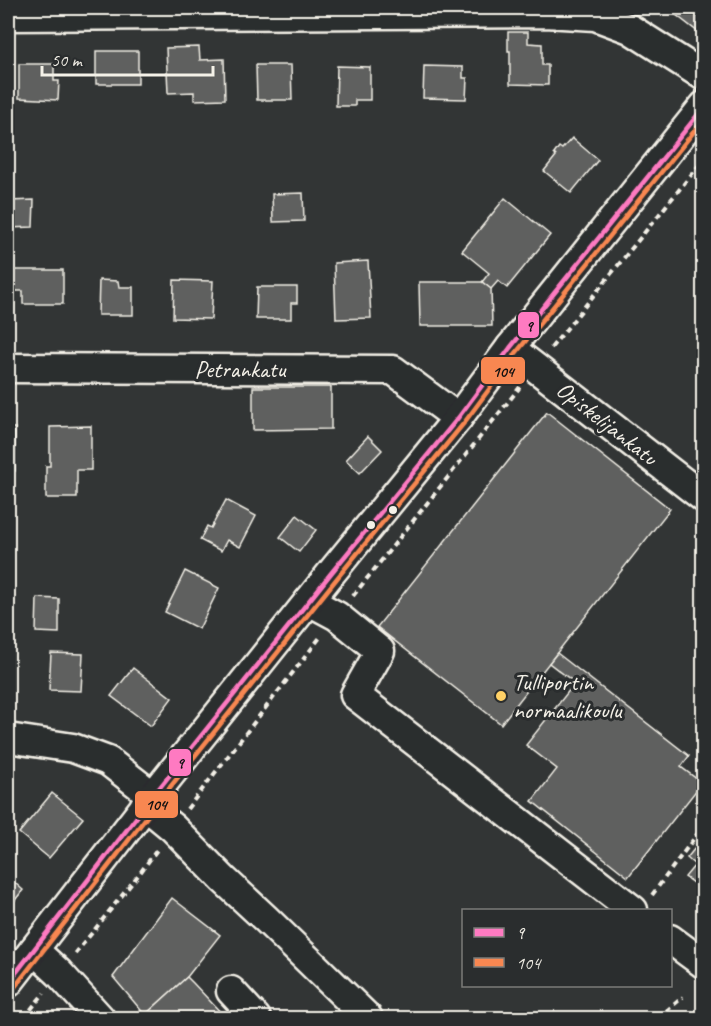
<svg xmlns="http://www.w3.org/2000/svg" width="711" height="1026" font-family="Caveat,sans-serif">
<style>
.building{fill:#5f605f;stroke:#f4f1e8;stroke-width:1.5}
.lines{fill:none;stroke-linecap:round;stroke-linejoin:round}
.minor-casing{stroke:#f4f1e8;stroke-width:33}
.path{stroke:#f4f1e8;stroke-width:4;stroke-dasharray:6 4.5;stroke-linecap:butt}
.minor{stroke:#2a2d2e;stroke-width:28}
.bus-1-casing{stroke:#2a2d2e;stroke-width:9}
.bus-2-casing{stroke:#2a2d2e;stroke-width:9}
.bus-1{stroke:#fe7ac1;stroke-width:4.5}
.bus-2{stroke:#f88751;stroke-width:4.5}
.bus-dot{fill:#f4f1e8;stroke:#2a2d2e;stroke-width:2}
.poi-dot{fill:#ffd166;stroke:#2a2d2e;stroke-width:2}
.labels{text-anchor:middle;stroke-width:6;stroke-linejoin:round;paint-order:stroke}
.street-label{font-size:24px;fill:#f4f1e8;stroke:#2a2d2e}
.poi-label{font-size:24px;fill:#f4f1e8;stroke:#2a2d2e;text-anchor:start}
.line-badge{stroke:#2a2d2e;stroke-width:2}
.pale-badge-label{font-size:16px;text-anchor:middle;font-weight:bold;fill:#111}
</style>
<rect width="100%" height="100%" fill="#323535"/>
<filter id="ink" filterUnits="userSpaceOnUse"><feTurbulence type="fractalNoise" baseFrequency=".0167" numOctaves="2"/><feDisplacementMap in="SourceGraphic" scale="12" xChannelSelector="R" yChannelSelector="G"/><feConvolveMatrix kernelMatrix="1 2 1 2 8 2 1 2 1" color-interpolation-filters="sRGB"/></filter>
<g filter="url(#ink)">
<g class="building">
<polygon points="667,8 704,8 704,34 702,35"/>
<polygon points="508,32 528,32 528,43 542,44 542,65 548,65 548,85 510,84 510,51 508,51"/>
<polygon points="199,47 200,60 224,59 225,99 194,100 194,92 168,93 166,48"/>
<rect x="96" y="51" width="42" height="33"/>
<polygon points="19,64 54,64 54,81 59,81 58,100 19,98"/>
<polygon points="256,65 291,65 292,100 257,100"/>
<polygon points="337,66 370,67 370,100 355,100 355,106 336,106"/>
<polygon points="424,66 463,67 463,78 467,78 466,99 423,98"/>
<polygon points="572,138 598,160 571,193 544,171 556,156 554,154 559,147 562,149"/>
<polygon points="303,193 304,221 273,222 272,194"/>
<polygon points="505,198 550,235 507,288 498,281 491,289 482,282 489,273 462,251"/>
<polygon points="34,200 33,227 8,228 9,201"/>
<polygon points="368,261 371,318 336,319 334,263"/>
<polygon points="13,270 63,270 63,304 23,304 23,291 14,291"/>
<polygon points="99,280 118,281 119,287 133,287 133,315 98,315"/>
<polygon points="174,280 213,281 211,319 173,318"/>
<polygon points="419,282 482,282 491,289 492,326 420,326"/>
<polygon points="257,287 297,287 297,303 291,303 291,319 256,319"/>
<polygon points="253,387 331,387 331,429 253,430"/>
<polygon points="547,412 670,509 501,724 377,627"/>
<polygon points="91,426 91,470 77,470 77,498 46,498 46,466 50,466 50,427"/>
<rect x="8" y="428" width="7" height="43"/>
<polygon points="368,436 382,450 360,473 346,460"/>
<polygon points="226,500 256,516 240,547 227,540 221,551 200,540 207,526 211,528"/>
<polygon points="297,515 316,530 299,552 280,537"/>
<polygon points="185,571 219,588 199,629 165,612"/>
<polygon points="37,598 59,599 59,633 36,632"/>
<polygon points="51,653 83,654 81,691 49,690"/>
<polygon points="557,653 689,756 681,767 702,783 628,877 532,801 557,769 526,745 575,683 549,663"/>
<polygon points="133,668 172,698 151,726 111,696"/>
<polygon points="52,793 83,818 49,858 19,833"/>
<polygon points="704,837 704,891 685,877 695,865 687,858"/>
<polygon points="8,877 23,890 8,909"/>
<polygon points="172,898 220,935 187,977 145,1015 113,977"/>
<polygon points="187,977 193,983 226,1018 149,1018 145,1015"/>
</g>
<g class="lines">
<defs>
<g id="minor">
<polyline points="8,16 546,13 595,16 630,29 704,76"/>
<polyline points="510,348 704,498"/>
<polyline points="8,368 393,370 458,418"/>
<polyline points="309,601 337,616 380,651 355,695 633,910"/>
<polyline points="8,738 73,748 108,761 153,796"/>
<polyline points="145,805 173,828 223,879 266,919 368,1018"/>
<polyline points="670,939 704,964"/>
<polyline points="34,950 59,973 100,1018"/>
<polyline points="8,983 153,796 332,572 458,418 510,348 704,106"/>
<polyline points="231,991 256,1018"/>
</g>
</defs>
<use href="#minor" class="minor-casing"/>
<g class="path">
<polyline points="551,348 704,159"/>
<polyline points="353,596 520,387"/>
<polyline points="187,809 322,635"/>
<polyline points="652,895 704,825"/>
<polyline points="75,954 140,873 159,847"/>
<polyline points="24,1018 44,993"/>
<polyline points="658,1018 683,997"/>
</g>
<use href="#minor" class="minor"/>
<defs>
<polyline id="bus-1" points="8,983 153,796 332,572 458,418 510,348 704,107"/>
<polyline id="bus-2" points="14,988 159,801 338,577 464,423 516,353 704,119"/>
</defs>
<use href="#bus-1" class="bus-1-casing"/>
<use href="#bus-2" class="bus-2-casing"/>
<use href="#bus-1" class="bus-1"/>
<use href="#bus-2" class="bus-2"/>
</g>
</g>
<g class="bus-dot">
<circle cx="393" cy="510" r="5"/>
<circle cx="371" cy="525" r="5"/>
</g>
<circle class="poi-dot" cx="501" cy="696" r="6"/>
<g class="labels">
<g class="street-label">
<text x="240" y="377">Petrankatu</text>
<text transform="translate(607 423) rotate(38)" y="8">Opiskelijankatu</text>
</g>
<g class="poi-label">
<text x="513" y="690">Tulliportin<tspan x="513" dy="28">normaalikoulu</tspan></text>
</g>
</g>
<g class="line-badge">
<rect x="517" y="311" width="23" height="28" rx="6" fill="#fe7ac1"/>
<rect x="480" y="356" width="46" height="29" rx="6" fill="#f88751"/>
<rect x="168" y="748" width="24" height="29" rx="6" fill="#fe7ac1"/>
<rect x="134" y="790" width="45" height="29" rx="6" fill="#f88751"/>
</g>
<g class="pale-badge-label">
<text x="529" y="331">9</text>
<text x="503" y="377">104</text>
<text x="180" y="768">9</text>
<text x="156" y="810">104</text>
</g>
<rect width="711" height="1026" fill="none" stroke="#2a2d2e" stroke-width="30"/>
<rect x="15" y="15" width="681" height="996" fill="none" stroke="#f4f1e8" stroke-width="2" filter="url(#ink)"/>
<rect x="462" y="909" width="210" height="78" fill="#2a2d2e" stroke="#7b7b78" stroke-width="1.5"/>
<rect x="474" y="928" width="30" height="9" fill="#fe7ac1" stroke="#7b7b78" stroke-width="1.5"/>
<text x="516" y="939" font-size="18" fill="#f4f1e8">9</text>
<rect x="474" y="958" width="30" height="9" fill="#f88751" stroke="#7b7b78" stroke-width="1.5"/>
<text x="516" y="969" font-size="18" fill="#f4f1e8">104</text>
<path d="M42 66v9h171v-9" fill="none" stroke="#f4f1e8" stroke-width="3"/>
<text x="51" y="66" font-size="18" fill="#f4f1e8" stroke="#2a2d2e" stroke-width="4.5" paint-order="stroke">50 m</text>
</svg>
